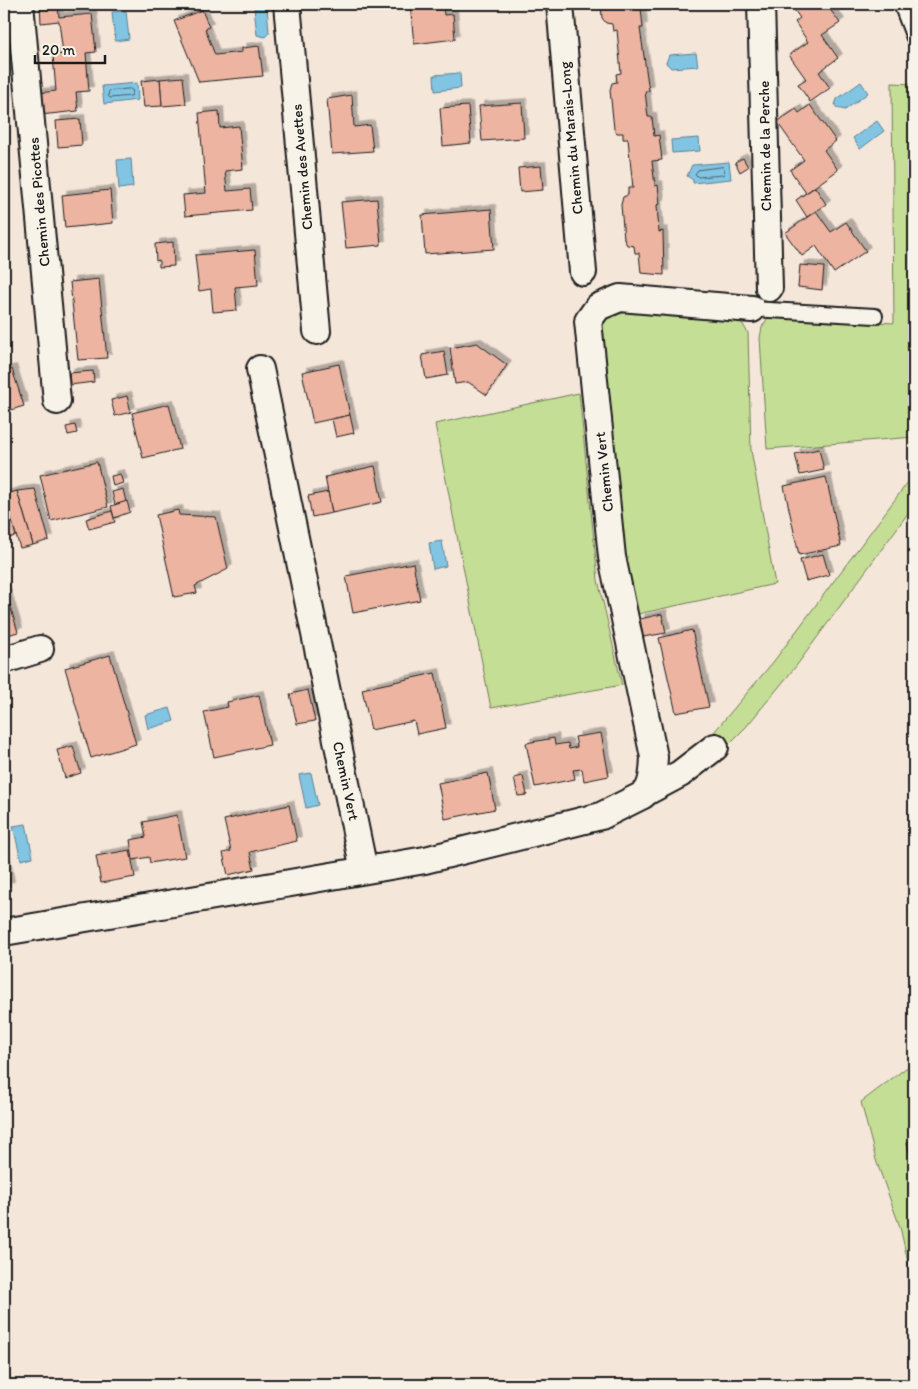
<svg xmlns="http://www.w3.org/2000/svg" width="918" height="1389" font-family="Itim,sans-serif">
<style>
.green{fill:#c5de95;stroke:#707d58}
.water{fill:#82c5e3;stroke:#598193}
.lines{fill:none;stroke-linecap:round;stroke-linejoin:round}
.shore{stroke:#45606c;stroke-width:1}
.building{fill:#ecb4a1;stroke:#1c1c1c;filter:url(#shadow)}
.service-casing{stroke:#1c1c1c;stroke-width:18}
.minor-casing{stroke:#1c1c1c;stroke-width:30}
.service{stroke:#f7f3e8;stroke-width:14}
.minor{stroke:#f7f3e8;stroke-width:26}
.labels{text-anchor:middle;stroke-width:4;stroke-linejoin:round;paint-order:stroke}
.street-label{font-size:15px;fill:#1c1c1c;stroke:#f7f3e8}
</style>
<defs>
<filter id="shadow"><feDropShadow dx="4.5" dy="-4.5" stdDeviation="0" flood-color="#0004"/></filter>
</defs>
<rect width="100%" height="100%" fill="#f5e6da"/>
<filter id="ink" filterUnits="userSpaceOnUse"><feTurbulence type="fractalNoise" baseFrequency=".02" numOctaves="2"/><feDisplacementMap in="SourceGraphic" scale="10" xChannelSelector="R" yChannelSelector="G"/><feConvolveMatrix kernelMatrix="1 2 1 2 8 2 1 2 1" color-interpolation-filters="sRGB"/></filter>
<g filter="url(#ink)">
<g class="green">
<polygon points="892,83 914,84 914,437 767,449 760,338 762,327 769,316 894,323"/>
<polygon points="616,307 728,314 742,323 748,333 751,450 775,584 638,614 622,550 600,322"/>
<polygon points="579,393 598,580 622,685 491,708 435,424"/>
<polygon points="914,474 914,505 797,665 746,727 720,753 709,738 774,661"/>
<polygon points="914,1062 914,1288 900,1227 876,1160 861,1102"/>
</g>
<g class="water">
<polygon points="267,6 269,33 265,37 257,35 254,8"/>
<polygon points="126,11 129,39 115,41 112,12"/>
<polygon points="696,53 698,66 671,68 666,63 669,55"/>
<polygon points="460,73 461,88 435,91 434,75"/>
<polygon points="861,82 868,93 845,110 837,108 835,105 837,99"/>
<polygon points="137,83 138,100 104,104 102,86"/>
<polygon points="877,121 884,131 860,149 853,138"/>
<polygon points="699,138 700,151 672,153 671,140"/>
<polygon points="131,159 133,187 119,189 117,160"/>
<polygon points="729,162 731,179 693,183 693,180 687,176 692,165"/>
<polygon points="442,541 446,566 433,569 429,543"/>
<polygon points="170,708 174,721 148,729 145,715"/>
<polygon points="311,773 318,805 306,808 299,775"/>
<polygon points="26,824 33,857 21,860 13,826"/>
</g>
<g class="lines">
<g class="shore">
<polygon points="130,89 133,91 131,96 110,98 108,96 109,91"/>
<polygon points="723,167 725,172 723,175 698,177 695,174 698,170"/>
</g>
</g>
<g class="building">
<polygon points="40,4 58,4 59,17 92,14 96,52 86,53 89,91 76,92 78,111 40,115 38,93 56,91 53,55 63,54 59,21 41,23"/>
<polygon points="410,4 443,4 444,15 453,14 455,39 414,44"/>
<polygon points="601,4 637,4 638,9 641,8 643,28 640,28 649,91 645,91 648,117 652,117 654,136 659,135 662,160 652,161 655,186 658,185 660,204 657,205 659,232 663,231 664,275 641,273 639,253 635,253 634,246 627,245 624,239 621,205 623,197 628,195 628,188 633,188 628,139 623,139 623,133 617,133 614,129 610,90 612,83 617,82 616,74 621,73 617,30 613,31 612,24 606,23 602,18"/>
<polygon points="790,4 826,4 840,23 822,35 838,58 819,72 830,88 810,102 798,84 806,79 789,55 808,42 795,22 800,18"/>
<polygon points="202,10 209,27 205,29 215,55 242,52 242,48 259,46 263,76 199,82 174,21"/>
<polygon points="183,77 186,104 162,106 160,79"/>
<polygon points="160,79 162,106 144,107 141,81"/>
<polygon points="352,95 354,127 370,125 373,151 332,154 327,99"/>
<polygon points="522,103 524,138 482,141 479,106"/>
<polygon points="810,105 836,141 824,150 838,170 806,193 790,170 804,160 777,122 796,109 799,113"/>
<polygon points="468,106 471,143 443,146 440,108"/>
<polygon points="219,111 220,128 239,126 243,169 225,171 227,191 250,189 252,210 185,216 183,195 206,193 199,113"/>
<polygon points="80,119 82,145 58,147 56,121"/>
<polygon points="743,158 748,167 740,172 735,162"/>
<polygon points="541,166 543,190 520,192 518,168"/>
<polygon points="815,187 826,204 807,217 796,200"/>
<polygon points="110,190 113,223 65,228 62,195"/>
<polygon points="377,199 381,245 346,248 341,202"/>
<polygon points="491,209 494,249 425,254 422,215"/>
<polygon points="816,211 831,232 846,222 866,251 834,273 816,246 802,256 785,233"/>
<polygon points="173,242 174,266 159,267 159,260 156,261 155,244"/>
<polygon points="255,250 258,285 235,287 237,310 213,312 211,289 199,291 195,255"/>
<polygon points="800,265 824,267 822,290 798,287"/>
<polygon points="99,279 107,358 78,360 70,282"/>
<polygon points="477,343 507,365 487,395 468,382 455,384 450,348"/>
<polygon points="444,351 448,375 426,379 422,355"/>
<polygon points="339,364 350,415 313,423 302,372"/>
<polygon points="12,369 24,406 4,412 4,371"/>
<polygon points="93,371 94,382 70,385 69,373"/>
<polygon points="127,396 131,412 115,416 111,400"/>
<polygon points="169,404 180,449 143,458 132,413"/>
<polygon points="350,415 354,433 336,437 332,419"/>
<polygon points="75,425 77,433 68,435 66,427"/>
<polygon points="819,449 824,470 800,475 795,454"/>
<polygon points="97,462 108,507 51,521 40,475"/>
<polygon points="375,466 382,502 332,513 325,477"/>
<polygon points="120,474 123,483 113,486 111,476"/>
<polygon points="826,477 841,546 799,555 784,486"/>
<polygon points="35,489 49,540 33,545 17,491"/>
<polygon points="123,489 126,502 115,505 112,492"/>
<polygon points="17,491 33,545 20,548 10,515 4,516 4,495"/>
<polygon points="328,492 332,513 312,517 308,496"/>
<polygon points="127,501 130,512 114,518 111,506"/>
<polygon points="178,510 179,515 216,517 228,569 195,586 197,593 174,597 156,515"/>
<polygon points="112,511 115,522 89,529 86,519"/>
<polygon points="10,515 16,536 4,539 4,516"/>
<polygon points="823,554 829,575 806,581 800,560"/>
<polygon points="413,563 420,600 353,613 346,576"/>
<polygon points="4,586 18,632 4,636"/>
<polygon points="662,614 666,633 643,637 640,619"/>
<polygon points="692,630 709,707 676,713 659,638"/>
<polygon points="110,655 136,744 91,758 65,668"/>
<polygon points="435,673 446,728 417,734 414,721 371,730 362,689"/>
<polygon points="308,690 315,721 297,724 290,694"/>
<polygon points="259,695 270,745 214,757 204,712 228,707 227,702"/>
<polygon points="601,733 609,776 584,781 582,769 573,770 575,779 535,787 526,743 554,738 555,745 568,743 569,749 577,747 575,737"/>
<polygon points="73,746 81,773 65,778 57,750"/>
<polygon points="488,773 495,809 445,819 438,783"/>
<polygon points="523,776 527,795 518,796 514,778"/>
<polygon points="289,805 297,841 250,852 254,869 228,875 223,853 231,851 224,820"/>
<polygon points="177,815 185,857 150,863 149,857 133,860 130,840 146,837 143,822"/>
<polygon points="130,850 135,877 101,883 96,856"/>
<polygon points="4,852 10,886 4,887"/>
<polygon points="914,1140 914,1177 907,1142"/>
</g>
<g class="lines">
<defs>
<g id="service">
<polyline points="901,4 914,38"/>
<polyline points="752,309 875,316"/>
</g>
<g id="minor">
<polyline points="20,4 57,401"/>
<polyline points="287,4 317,331"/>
<polyline points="560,4 583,272"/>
<polyline points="761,4 769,288"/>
<polyline points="260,369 364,870"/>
<polyline points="4,660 40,649"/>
<polyline points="648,791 680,774 715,747"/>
<path d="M4 932 425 860 601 816 643 795C654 787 653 770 654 757L612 557 588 321 598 307 620 298 752 309"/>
</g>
</defs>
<use href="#service" class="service-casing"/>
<use href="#minor" class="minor-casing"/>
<use href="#service" class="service"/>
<use href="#minor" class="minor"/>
</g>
</g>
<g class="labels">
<g class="street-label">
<text transform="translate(571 138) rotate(-95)" y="5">Chemin du Marais-Long</text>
<text transform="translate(765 146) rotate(-91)" y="5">Chemin de la Perche</text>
<text transform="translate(302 167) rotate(-95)" y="5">Chemin des Avettes</text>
<text transform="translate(39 202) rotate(-95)" y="5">Chemin des Picottes</text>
<text transform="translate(604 472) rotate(-96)" y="5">Chemin Vert</text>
<text transform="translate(346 781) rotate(78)" y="5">Chemin Vert</text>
</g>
</g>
<rect width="918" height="1389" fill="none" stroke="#f7f3e8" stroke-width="20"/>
<rect x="10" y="10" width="898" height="1369" fill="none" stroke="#1c1c1c" stroke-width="2" filter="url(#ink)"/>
<path d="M35 55v8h70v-8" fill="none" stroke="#1c1c1c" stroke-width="2.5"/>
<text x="42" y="55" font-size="15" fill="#1c1c1c" stroke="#f7f3e8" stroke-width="4" paint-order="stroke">20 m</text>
</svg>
